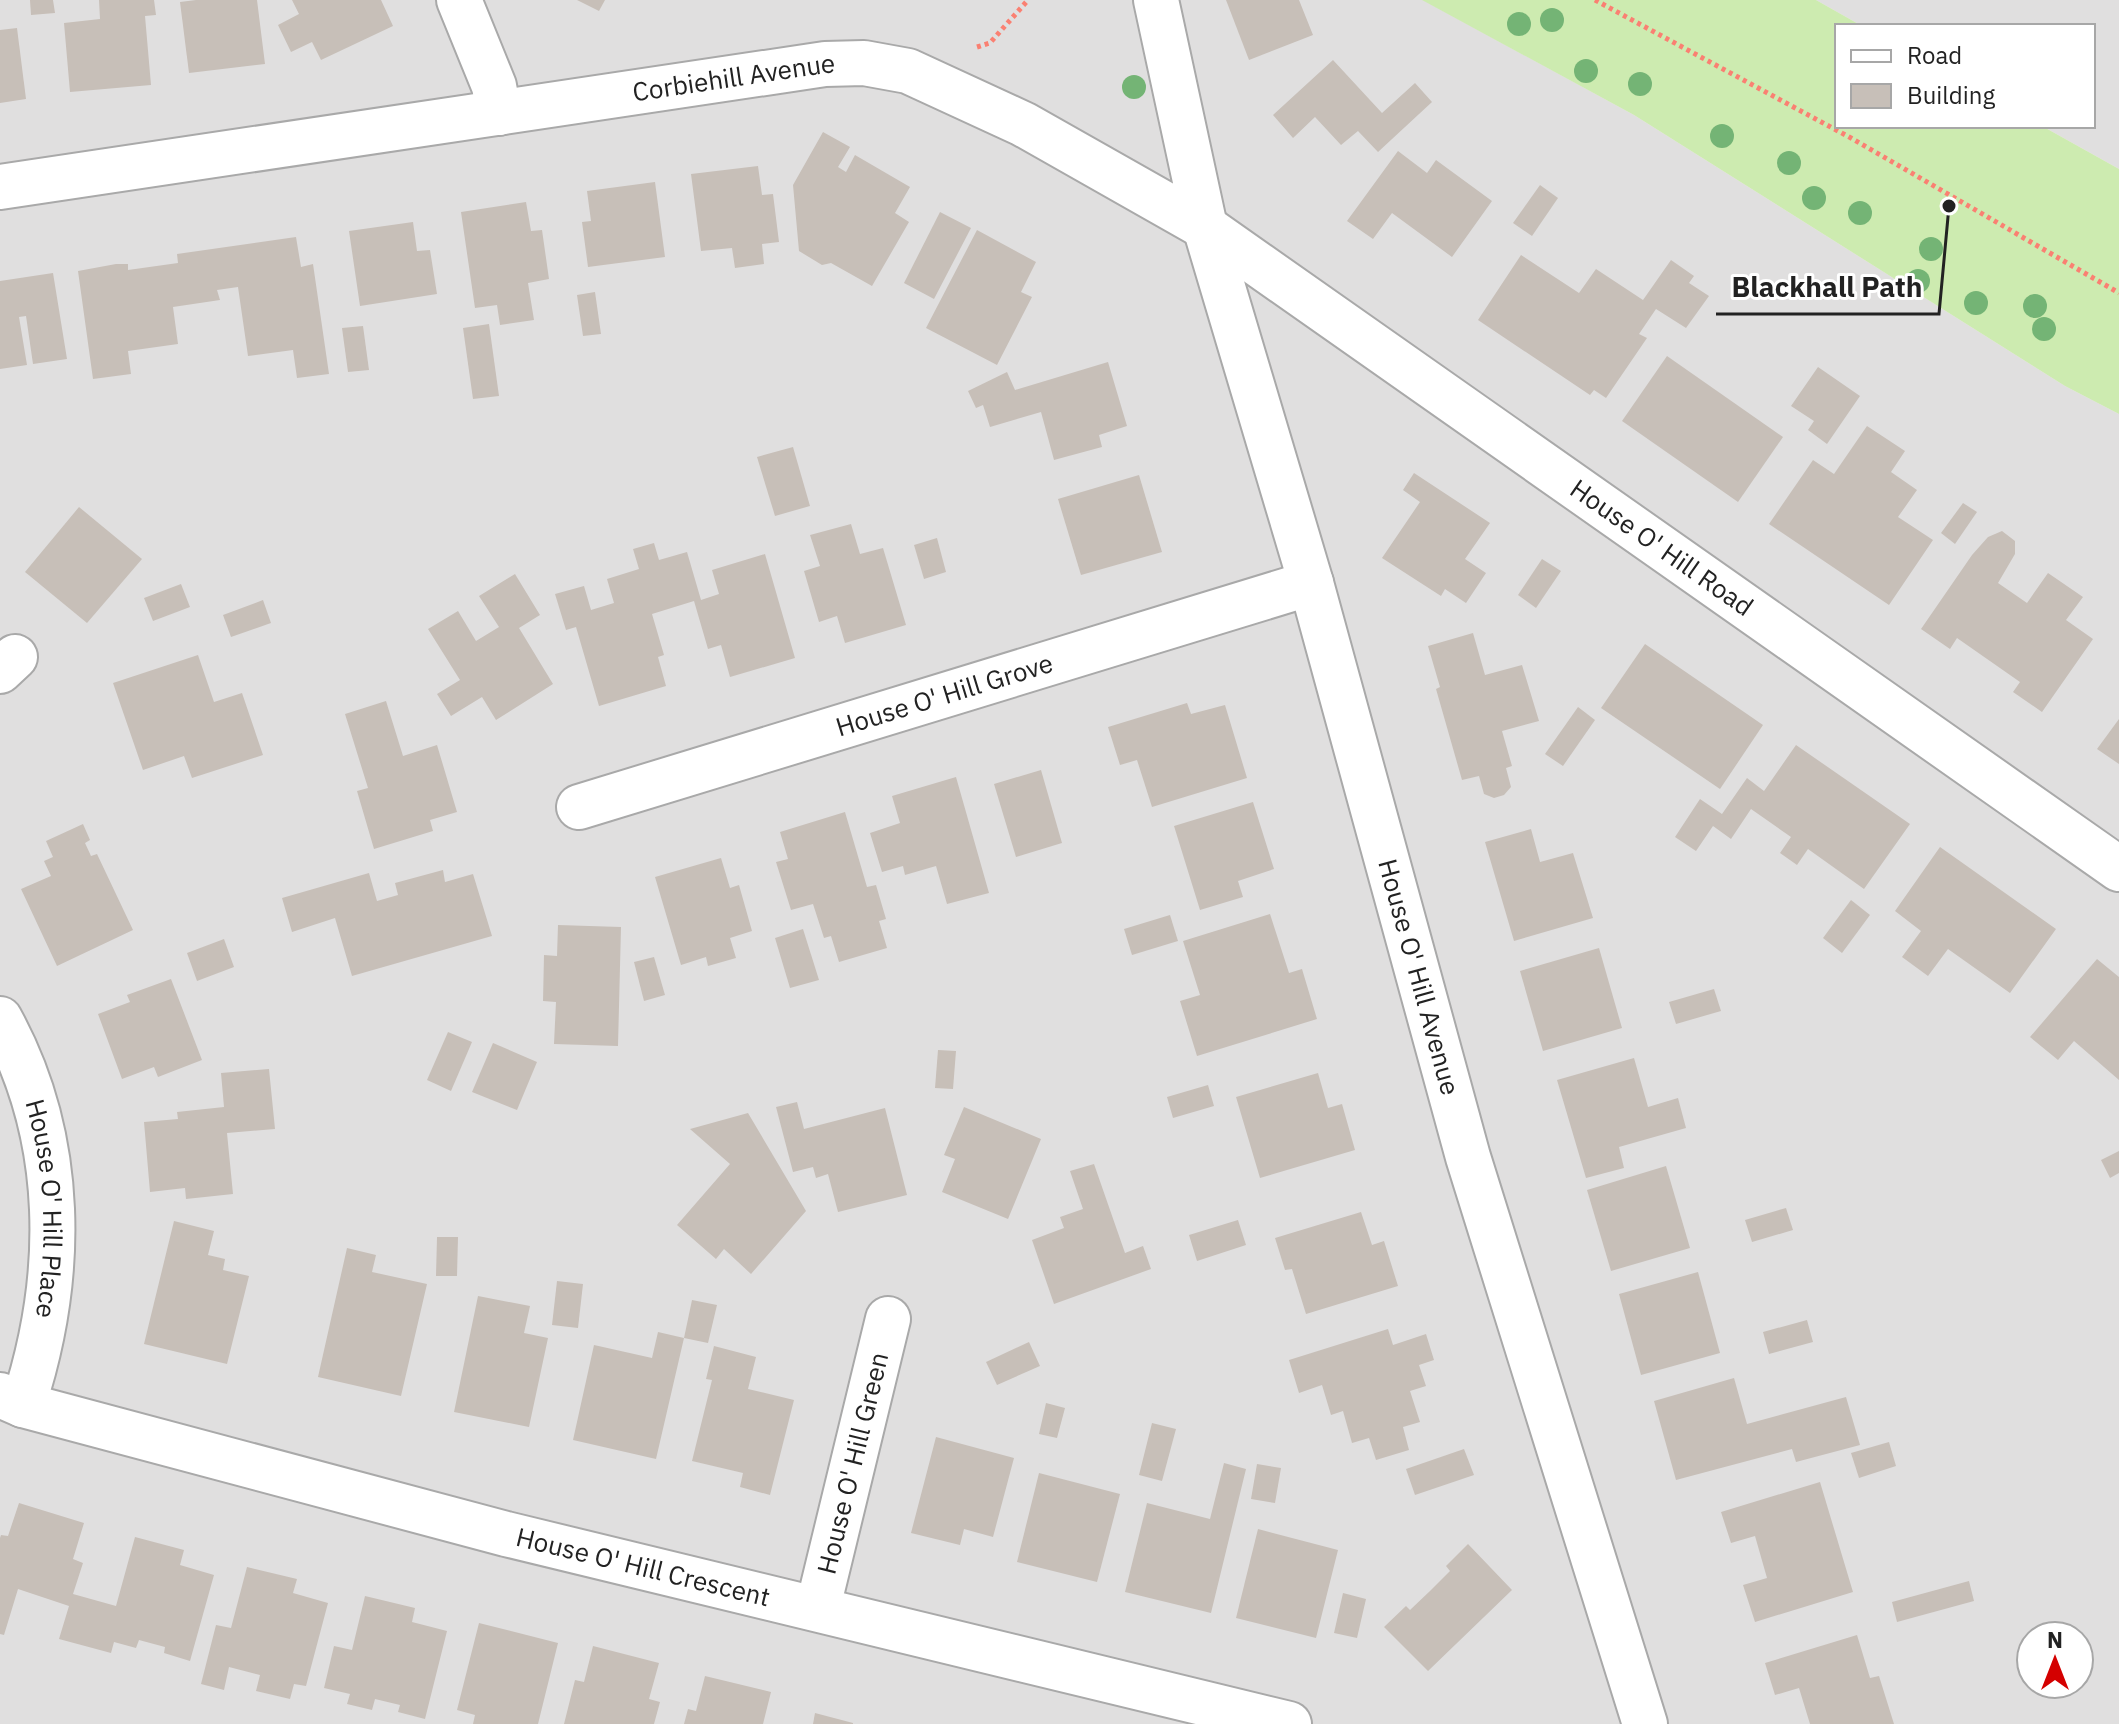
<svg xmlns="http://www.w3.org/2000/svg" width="2119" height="1724" font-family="'IBM Plex Sans',sans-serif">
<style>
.residential{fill:#e0dfdf;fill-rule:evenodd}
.grass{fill:#cdebb0}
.building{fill:#c7bfb8}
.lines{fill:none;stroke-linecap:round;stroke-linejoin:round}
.minor-casing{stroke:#a9a9a9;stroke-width:48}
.path{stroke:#fa8072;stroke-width:5;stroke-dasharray:4 4;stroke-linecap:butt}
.minor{stroke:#fff;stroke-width:44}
.tree{fill:#74b475}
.labels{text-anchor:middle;stroke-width:6;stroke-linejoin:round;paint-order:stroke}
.street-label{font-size:26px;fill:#222;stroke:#fff}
.leader{fill:none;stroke:#222;stroke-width:3}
.callout-dot{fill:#222;stroke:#fff;stroke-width:3}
.callout-label{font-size:28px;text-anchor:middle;font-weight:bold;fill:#222;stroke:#fff;stroke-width:6;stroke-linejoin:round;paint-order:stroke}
</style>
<rect width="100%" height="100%" fill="#f2efe9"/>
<g class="residential">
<path d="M0 0H1423L1634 115 2065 386 2119 414V1724H0ZM2031 1636H2079V1684H2031Z"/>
<polygon points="1816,0 2119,0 2119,169 2042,126 2093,126 2093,26 1862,26"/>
</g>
<polygon class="grass" points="1422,0 1816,0 1862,26 1837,26 1837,126 2042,126 2119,169 2119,414 2065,386 1634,115"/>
<g class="building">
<polygon points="30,0 53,0 55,13 31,15"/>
<polygon points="99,0 154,0 156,15 145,16 151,85 70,92 64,23 100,19"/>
<polygon points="196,0 257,0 265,64 189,73 180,2"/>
<polygon points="292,0 381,0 393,26 321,60 312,42 291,52 278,25 299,14"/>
<polygon points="577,0 605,0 599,11"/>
<polygon points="1226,0 1299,0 1313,35 1249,60"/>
<polygon points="17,28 26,99 0,103 0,30"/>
<polygon points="1333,60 1382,113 1415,83 1432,102 1378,152 1358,131 1341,145 1315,117 1293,138 1273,115"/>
<polygon points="823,132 850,147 838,167 846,172 855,155 910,187 895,213 909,222 872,286 831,263 822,265 799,251 793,185"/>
<polygon points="1398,151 1427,173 1436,160 1492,201 1452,257 1392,213 1373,239 1347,221"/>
<polygon points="758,166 762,195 773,194 779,242 762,244 764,264 735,268 732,248 701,251 691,174"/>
<polygon points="655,182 665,257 588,267 582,222 591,221 587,191"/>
<polygon points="1540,185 1558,198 1532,236 1513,223"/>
<polygon points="526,202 531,231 542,230 549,279 528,283 534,320 500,325 497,305 475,308 461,212"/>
<polygon points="940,212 971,228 934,299 904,283"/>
<polygon points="413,222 417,251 430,250 437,294 360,306 349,231"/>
<polygon points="977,230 1036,262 1021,292 1032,297 997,365 926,328"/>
<polygon points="296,237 301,267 313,264 329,374 297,378 293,350 248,356 238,287 217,290 220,300 173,307 178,344 128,351 131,374 93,379 78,271 116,264 128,264 128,270 178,263 177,254"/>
<polygon points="1521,255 1579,293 1596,269 1643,300 1671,260 1694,276 1689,283 1709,296 1686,328 1656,309 1639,334 1647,338 1606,398 1594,390 1590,395 1478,320"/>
<polygon points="53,273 67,359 33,364 26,316 19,317 27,365 0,369 0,281"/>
<polygon points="595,292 601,334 583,336 577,295"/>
<polygon points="489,324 499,396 473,399 463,328"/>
<polygon points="363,326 369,370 348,372 342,328"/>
<polygon points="1667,356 1783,437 1738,502 1622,421"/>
<polygon points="1108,362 1127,426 1099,435 1102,447 1054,460 1041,412 990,427 983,405 976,408 968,391 1007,372 1015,390"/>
<polygon points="1818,367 1860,396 1827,444 1808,430 1814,421 1791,406"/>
<polygon points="1867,426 1905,451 1891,472 1917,490 1898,517 1933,540 1889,605 1769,524 1813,460 1834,474"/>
<polygon points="793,447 810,506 775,516 757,457"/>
<polygon points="1414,473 1490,523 1465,559 1486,573 1466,603 1445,589 1441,596 1382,558 1420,502 1403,490"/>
<polygon points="1139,475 1162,552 1081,575 1058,499"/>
<polygon points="1963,503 1977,512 1955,544 1941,533"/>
<polygon points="79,507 142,559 87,623 25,572"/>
<polygon points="851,524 860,554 883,548 906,625 845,643 837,616 819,622 804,571 820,566 810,535"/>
<polygon points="2002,531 2015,541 2015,554 1998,583 2027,603 2048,573 2083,597 2066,620 2093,639 2042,712 2013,692 2020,682 1957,638 1950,649 1921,629 1972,555 1988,537"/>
<polygon points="937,538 946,572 924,579 914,545"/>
<polygon points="654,543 659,560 687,552 701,600 719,594 712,570 765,554 795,658 730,677 721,645 708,649 694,601 652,614 664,655 658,657 666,686 599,706 576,627 566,630 555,594 584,586 591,610 614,603 607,579 639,569 633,549"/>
<polygon points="1542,559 1561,571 1536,608 1518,595"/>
<polygon points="515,574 540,615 519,628 553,684 496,720 482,697 451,716 437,694 460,680 428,629 458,611 476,641 499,627 479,596"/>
<polygon points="181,584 190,607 153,621 144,598"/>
<polygon points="263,600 271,623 231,637 223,615"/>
<polygon points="1473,633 1485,675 1522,665 1539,721 1502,731 1512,766 1506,768 1511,787 1504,795 1494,798 1484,794 1479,776 1462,780 1436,689 1440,687 1428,646"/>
<polygon points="1645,644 1763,725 1720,789 1601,708"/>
<polygon points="198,655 214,702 242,693 263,755 192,778 184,756 143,770 113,683"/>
<polygon points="386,701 403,756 437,745 457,812 430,820 433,831 374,849 357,791 368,788 345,714"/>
<polygon points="1187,703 1191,714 1225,705 1247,778 1152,807 1137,760 1120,765 1108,727"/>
<polygon points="1578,707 1595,720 1563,766 1545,754"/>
<polygon points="2119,719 2119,764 2097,749"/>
<polygon points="1796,745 1910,824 1864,889 1808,849 1797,865 1780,853 1791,837 1751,809 1731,839 1713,826 1696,851 1675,837 1700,799 1722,814 1747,778 1764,791"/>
<polygon points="1041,770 1062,843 1016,857 994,784"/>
<polygon points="956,777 989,893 947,904 936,866 905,875 903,866 882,872 870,833 900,823 892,796"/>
<polygon points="1253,802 1274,869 1238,881 1243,897 1200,910 1174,826"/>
<polygon points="845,812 867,887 876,885 886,919 879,921 887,948 839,962 831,936 824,938 813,904 791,910 776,862 788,859 780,832"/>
<polygon points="83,824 90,840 85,843 91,856 97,854 133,930 57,966 21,889 51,876 44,861 53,857 46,841"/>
<polygon points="1531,829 1540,862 1573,853 1593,918 1514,941 1485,842"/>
<polygon points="1940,847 2056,929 2010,993 1948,949 1928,976 1902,957 1921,931 1895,911"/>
<polygon points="721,858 730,888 739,885 752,931 730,938 736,958 708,966 706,957 681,965 655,877"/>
<polygon points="443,870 445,882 473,874 492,936 352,976 335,918 292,932 282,898 369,873 377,901 398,895 395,883"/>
<polygon points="1851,900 1870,915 1842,953 1823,938"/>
<polygon points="1270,914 1289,973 1302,969 1317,1019 1197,1056 1180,1001 1200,995 1183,941"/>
<polygon points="1170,915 1178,941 1132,955 1124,929"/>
<polygon points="558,925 621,927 618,1046 554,1044 556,1002 543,1001 544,955 557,956"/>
<polygon points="803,929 819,980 790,988 775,938"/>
<polygon points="224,939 234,967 197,981 187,953"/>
<polygon points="1599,948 1622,1028 1543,1051 1520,971"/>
<polygon points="654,957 665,995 644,1001 634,962"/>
<polygon points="2097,959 2119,977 2119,1080 2074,1041 2058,1060 2030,1037"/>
<polygon points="171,979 202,1060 158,1077 154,1067 122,1079 98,1014 130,1002 127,995"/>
<polygon points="1714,989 1721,1011 1676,1024 1669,1002"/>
<polygon points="448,1032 472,1042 451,1091 427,1080"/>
<polygon points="493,1043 537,1062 517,1110 472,1092"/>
<polygon points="938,1050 956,1051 953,1089 935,1088"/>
<polygon points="1634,1058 1648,1107 1678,1098 1686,1128 1619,1147 1624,1168 1586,1178 1557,1080"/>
<polygon points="269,1069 275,1129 227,1133 233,1194 186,1199 185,1188 150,1192 144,1122 178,1119 177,1112 224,1107 221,1073"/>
<polygon points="1318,1073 1328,1108 1342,1104 1355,1150 1260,1178 1236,1097"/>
<polygon points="1208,1085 1214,1106 1173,1118 1167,1097"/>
<polygon points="797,1102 804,1129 885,1108 907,1195 838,1212 828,1174 816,1178 813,1167 793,1172 776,1107"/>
<polygon points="964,1107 1041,1139 1008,1219 942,1192 955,1159 944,1155"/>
<polygon points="748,1113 806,1211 751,1274 724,1249 716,1259 677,1225 730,1164 690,1129"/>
<polygon points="2119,1151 2119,1173 2110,1178 2101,1160"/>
<polygon points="1094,1164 1125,1253 1143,1246 1151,1269 1054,1304 1032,1240 1064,1228 1060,1217 1083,1209 1070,1171"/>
<polygon points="1666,1166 1690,1248 1611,1271 1587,1190"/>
<polygon points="1786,1208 1793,1230 1752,1242 1745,1220"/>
<polygon points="1361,1212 1372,1245 1384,1241 1398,1286 1306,1314 1292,1269 1285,1270 1275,1238"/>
<polygon points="1238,1220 1246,1245 1197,1261 1189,1235"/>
<polygon points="174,1221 214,1231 208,1255 225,1259 223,1270 249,1276 227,1364 144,1344"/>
<polygon points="437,1237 458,1237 457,1276 436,1276"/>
<polygon points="347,1248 376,1255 372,1272 427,1284 401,1396 318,1377"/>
<polygon points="1698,1272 1720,1353 1641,1375 1619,1294"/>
<polygon points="557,1281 583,1284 578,1328 552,1325"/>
<polygon points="478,1296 530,1306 524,1333 548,1338 529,1427 454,1412"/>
<polygon points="692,1300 717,1305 708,1343 684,1338"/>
<polygon points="1807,1320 1813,1342 1769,1354 1763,1332"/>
<polygon points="1388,1329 1393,1345 1426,1334 1434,1360 1419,1365 1426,1386 1410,1391 1420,1422 1403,1427 1409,1450 1376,1460 1369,1438 1352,1443 1343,1411 1331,1415 1322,1385 1299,1393 1289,1360"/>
<polygon points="658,1332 684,1338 656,1459 573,1440 594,1345 652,1358"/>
<polygon points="1029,1342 1040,1366 997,1385 986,1362"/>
<polygon points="714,1346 756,1357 748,1389 794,1400 770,1495 740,1487 743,1473 692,1461 712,1380 706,1379"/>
<polygon points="1734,1378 1747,1424 1846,1397 1860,1445 1796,1462 1792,1449 1676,1480 1654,1401"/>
<polygon points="1046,1403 1065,1408 1057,1438 1039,1434"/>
<polygon points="1152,1423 1176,1429 1162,1481 1139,1475"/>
<polygon points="936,1437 1014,1458 993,1537 964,1529 960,1545 911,1533"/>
<polygon points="1889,1442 1896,1466 1859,1478 1851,1453"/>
<polygon points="1464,1449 1474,1475 1415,1495 1406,1469"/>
<polygon points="1224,1463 1246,1469 1211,1613 1125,1592 1147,1503 1210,1519"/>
<polygon points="1257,1464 1281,1468 1275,1503 1251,1499"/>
<polygon points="1039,1473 1120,1494 1097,1582 1017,1562"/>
<polygon points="1820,1482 1853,1592 1755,1622 1743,1585 1767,1578 1755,1536 1731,1543 1721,1512"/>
<polygon points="19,1503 84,1523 73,1559 83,1563 73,1594 116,1606 135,1537 184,1550 180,1565 214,1575 190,1661 164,1653 165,1647 139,1640 136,1648 114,1642 111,1653 59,1639 69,1606 18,1589 4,1635 0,1634 0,1538 1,1535 8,1536"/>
<polygon points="1258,1529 1338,1550 1316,1638 1236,1618"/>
<polygon points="1468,1544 1512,1590 1428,1671 1384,1627 1406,1606 1410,1610 1430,1591 1450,1571 1446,1566"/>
<polygon points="247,1567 297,1579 293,1593 328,1603 306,1686 294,1684 290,1699 256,1691 260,1675 229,1667 224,1690 201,1684 216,1625 231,1628"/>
<polygon points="1969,1581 1974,1601 1897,1622 1892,1602"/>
<polygon points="1343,1593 1366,1599 1357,1638 1334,1633"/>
<polygon points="365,1596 415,1608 412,1622 447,1631 425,1719 398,1712 400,1705 375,1699 372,1710 347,1704 350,1694 324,1688 334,1646 352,1650"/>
<polygon points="479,1623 558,1643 538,1724 473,1724 475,1715 457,1710"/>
<polygon points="1857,1635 1870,1678 1879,1676 1894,1724 1810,1724 1799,1688 1775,1695 1765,1663"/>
<polygon points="593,1646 659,1663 649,1699 660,1702 654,1724 564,1724 575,1680 584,1682"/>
<polygon points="705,1676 771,1692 763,1724 684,1724 688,1709 696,1711"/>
<polygon points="815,1713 853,1723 853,1724 813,1724"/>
</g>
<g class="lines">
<defs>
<g id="minor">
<polyline points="459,0 494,86 499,113"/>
<path id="s1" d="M0 187 825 64 864 63 908 71 1023 124 1205 227 1156 0"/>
<path id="s2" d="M1205 227 1311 583 1468 1157 1645 1724"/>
<path id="s3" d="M1205 227 2119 869"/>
<polyline points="0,671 15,657"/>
<path id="s4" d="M579 807 1311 583"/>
<path id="s5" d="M0 1019C66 1139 65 1277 23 1405"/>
<path id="s6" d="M0 1395 23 1405 506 1534 1289 1724"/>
<path id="s7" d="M818 1607 888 1319"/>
</g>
</defs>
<use href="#minor" class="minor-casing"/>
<g class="path">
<polyline points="1595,0 1851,138 2119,293"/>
<polyline points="977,47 990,43 1028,0"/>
</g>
<use href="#minor" class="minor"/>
</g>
<g class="tree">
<circle cx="1552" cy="20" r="12"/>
<circle cx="1519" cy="24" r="12"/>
<circle cx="1586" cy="71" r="12"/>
<circle cx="1640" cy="84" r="12"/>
<circle cx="1134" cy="87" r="12"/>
<circle cx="1722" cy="136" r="12"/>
<circle cx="1789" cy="163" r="12"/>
<circle cx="1814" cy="198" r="12"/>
<circle cx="1860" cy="213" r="12"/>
<circle cx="1931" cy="249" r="12"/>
<circle cx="1918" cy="281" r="12"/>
<circle cx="1976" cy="303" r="12"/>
<circle cx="2035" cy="306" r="12"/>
<circle cx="2044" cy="329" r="12"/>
</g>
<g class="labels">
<g class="street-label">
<text dy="9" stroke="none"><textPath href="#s1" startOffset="742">Corbiehill Avenue</textPath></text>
<text dy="9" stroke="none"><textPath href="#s3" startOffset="558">House O' Hill Road</textPath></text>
<text dy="9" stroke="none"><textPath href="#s4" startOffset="382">House O' Hill Grove</textPath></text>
<text dy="9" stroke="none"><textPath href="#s2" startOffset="780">House O' Hill Avenue</textPath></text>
<text dy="9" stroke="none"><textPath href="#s5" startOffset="198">House O' Hill Place</textPath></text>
<text dy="9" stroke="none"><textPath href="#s7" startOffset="148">House O' Hill Green</textPath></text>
<text dy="9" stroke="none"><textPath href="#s6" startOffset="666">House O' Hill Crescent</textPath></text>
</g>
</g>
<path class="leader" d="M1949 206L1939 314H1716"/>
<circle class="callout-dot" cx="1949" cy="206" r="8"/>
<g class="callout-label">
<text x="1827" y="297">Blackhall Path</text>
</g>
<rect x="1835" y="24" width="260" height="104" fill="#ffffff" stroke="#a7a7a7" stroke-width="2"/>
<rect x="1851" y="50" width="40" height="12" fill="#ffffff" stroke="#a7a7a7" stroke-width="2"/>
<text x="1907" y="64" font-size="24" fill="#222222">Road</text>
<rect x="1851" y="84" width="40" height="24" fill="#c7bfb8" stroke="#a7a7a7" stroke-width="2"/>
<text x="1907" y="104" font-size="24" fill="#222222">Building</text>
<g transform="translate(2055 1660)"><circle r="38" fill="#ffffff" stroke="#a7a7a7" stroke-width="2"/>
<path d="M0-6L14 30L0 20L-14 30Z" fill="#d40000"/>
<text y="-12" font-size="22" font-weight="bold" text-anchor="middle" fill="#222222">N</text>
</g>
</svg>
